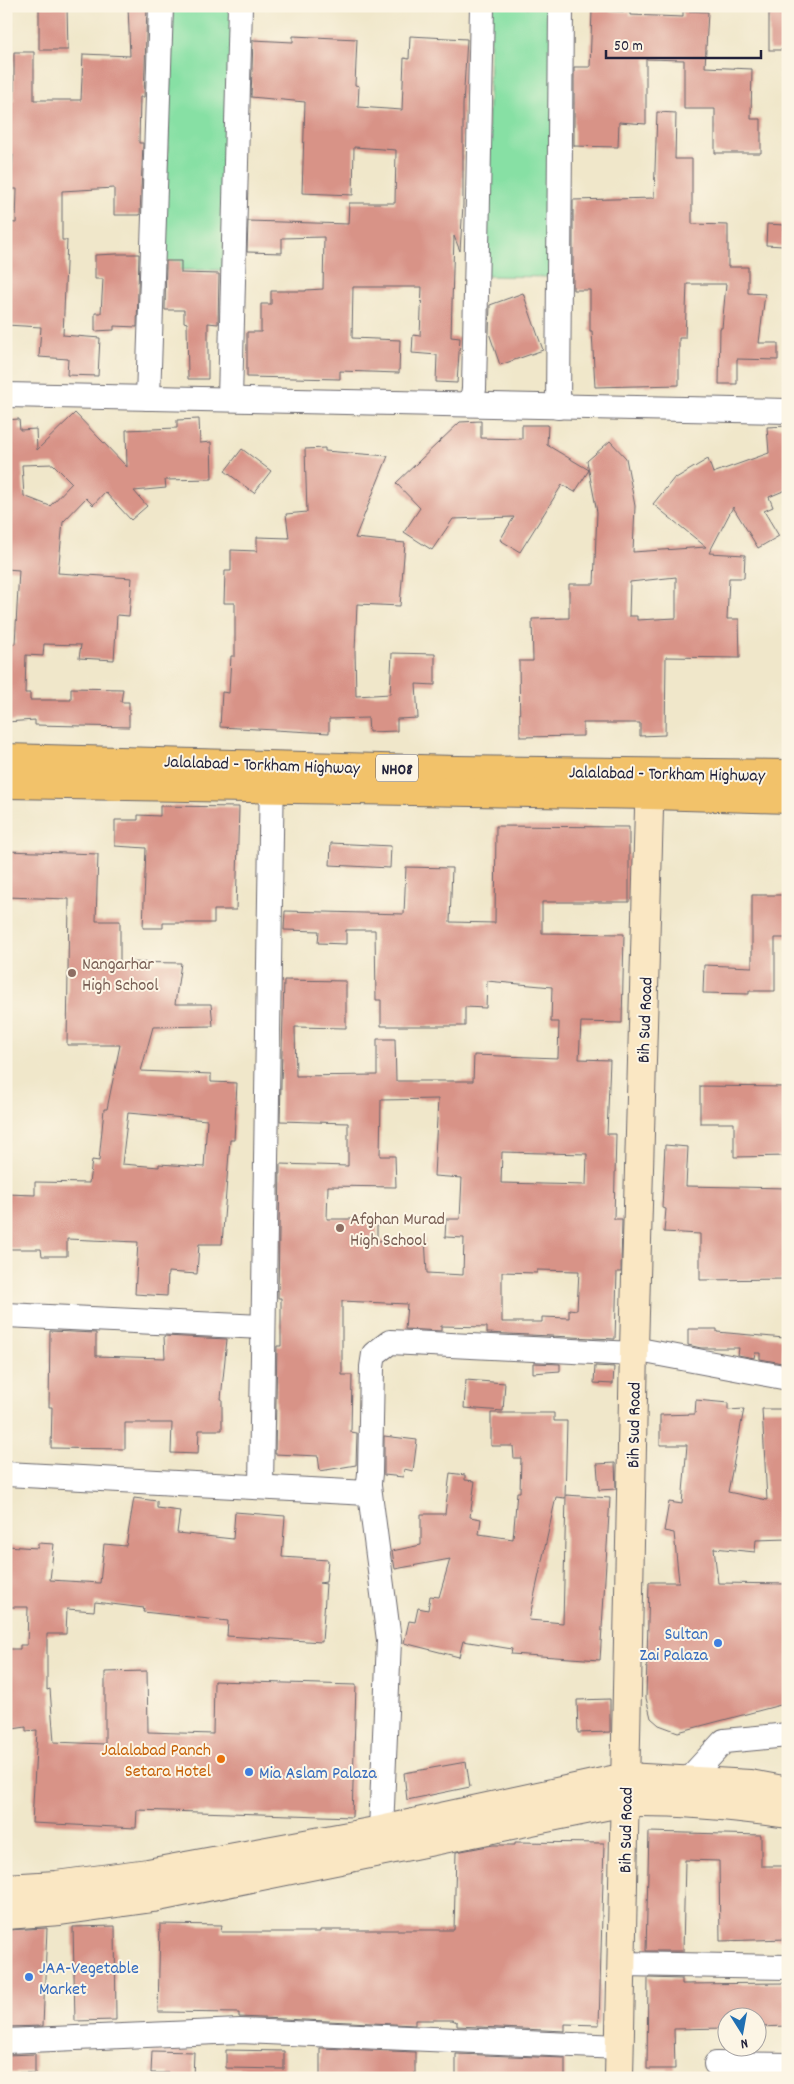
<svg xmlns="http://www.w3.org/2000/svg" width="794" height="2084" font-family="Dekko,sans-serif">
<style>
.green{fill:#87e0a4;stroke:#548170}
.building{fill:#d89387;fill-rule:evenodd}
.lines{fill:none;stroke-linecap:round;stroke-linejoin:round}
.minor-casing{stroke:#6a676d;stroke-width:26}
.secondary-casing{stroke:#6a676d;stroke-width:30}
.trunk-casing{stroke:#6a676d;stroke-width:30}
.minor{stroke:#fff;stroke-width:24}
.secondary{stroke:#fae7c3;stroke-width:28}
.trunk{stroke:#f2c26a;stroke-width:28}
.education-dot{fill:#8d6e63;stroke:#fcf5e5;stroke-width:2}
.shop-dot{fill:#3f7fe0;stroke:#fcf5e5;stroke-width:2}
.food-dot{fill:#e8710a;stroke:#fcf5e5;stroke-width:2}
.labels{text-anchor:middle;stroke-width:4;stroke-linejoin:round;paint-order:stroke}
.shield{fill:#fcf5e5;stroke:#63616e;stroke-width:1}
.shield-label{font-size:16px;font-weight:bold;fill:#22223b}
.street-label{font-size:18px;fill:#22223b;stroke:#fcf5e5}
.education-label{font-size:18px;fill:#785e54;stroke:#fcf5e5;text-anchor:start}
.shop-label{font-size:18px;fill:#366cbe;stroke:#fcf5e5;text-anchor:start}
.food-label{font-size:18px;fill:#c56008;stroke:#fcf5e5;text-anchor:end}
</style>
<rect width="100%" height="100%" fill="#fcf5e5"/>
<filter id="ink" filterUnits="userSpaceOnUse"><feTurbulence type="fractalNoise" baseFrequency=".02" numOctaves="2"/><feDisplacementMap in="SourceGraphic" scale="10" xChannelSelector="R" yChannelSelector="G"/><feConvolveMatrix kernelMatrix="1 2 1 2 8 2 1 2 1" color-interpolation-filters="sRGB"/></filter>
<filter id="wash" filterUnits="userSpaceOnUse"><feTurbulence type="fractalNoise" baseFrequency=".0096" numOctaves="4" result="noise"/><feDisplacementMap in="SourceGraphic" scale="20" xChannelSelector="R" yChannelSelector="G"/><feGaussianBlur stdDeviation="1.12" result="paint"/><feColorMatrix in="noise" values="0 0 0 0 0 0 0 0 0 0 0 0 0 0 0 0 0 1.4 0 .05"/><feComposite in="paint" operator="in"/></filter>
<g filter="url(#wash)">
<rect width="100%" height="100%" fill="#f0e7ca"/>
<g class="green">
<polygon points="173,6 237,6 231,270 163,270"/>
<polygon points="491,6 556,8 551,277 485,276"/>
</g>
<g id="blocks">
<g class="building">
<polygon points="128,6 147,6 144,97 140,97 139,143 143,143 140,215 114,215 114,188 62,191 62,240 67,240 63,335 100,338 98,376 67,375 68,359 39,357 41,327 6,325 6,222 16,223 17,189 11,189 13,155 8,155 9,123 11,123 11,100 14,100 14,52 34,52 34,100 81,100 83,54 130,56"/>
<polygon points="39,7 67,7 68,50 39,50"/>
<polygon points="592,10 630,12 630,15 683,17 683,11 708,12 705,67 752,69 751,119 761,119 761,153 715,153 715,109 684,109 684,60 646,59 646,124 619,122 618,147 574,146 574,67 590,67"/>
<rect x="769" y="13" width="19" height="37"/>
<polygon points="293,36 357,39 355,85 359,86 358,107 402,110 404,58 409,59 410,36 467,39 463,105 463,205 460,251 454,236 451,337 460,338 457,383 436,382 437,355 412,353 413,335 420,336 422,287 353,287 352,338 400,340 399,373 340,371 340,379 247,377 247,332 261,332 261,304 271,304 271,291 306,291 306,290 323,289 324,237 282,238 282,253 247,252 248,221 348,224 349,203 395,203 396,150 354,147 353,195 302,193 305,102 251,97 253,40 293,42"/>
<polygon points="657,112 676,113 675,159 692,159 692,224 728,225 728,267 748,267 748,293 765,294 759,343 778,343 778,360 737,359 737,384 719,384 720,328 722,328 726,284 687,284 685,338 679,338 679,385 595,387 592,331 590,331 590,290 573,290 573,200 654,198"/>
<polygon points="767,224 784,225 783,246 766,245"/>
<polygon points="117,254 139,254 137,327 114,326 114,330 95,331 95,313 101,313 103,279 95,279 95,255"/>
<polygon points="166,261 181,261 181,273 219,274 218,324 208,323 208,379 188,379 187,323 184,322 184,310 165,310"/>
<polygon points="523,293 543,350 500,365 489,333 490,305"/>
<path d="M75 413 127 467 126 430 177 428V420L199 419 200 443 211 442 212 479 165 480 166 488 134 491 147 506 131 520 105 492 93 505 86 498 63 522 58 573 132 578 129 616 117 615 114 660 79 658 81 645 44 644 43 656 26 655 25 693H30V700H71V688L123 689 121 702H129V727L35 725V720L6 722V644H15L19 570 6 569V420L19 419 20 430 36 429 37 450ZM53 464 72 483 50 506 24 496 22 465Z"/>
<polygon points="481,421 481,438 522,439 522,425 548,425 547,445 589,470 575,492 562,485 520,552 500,540 514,517 453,519 432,550 404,532 420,508 396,483 460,422"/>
<path d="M788 426V489L769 497 773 507 764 511 779 536 758 548 733 507 709 553 745 555 744 578H729L727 619H739L740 658 666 657 665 735 640 736V723H583V736L520 737 519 661H533L532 619 569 618V584H594L597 512 587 461 610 441 626 458 635 506 633 552 706 547 653 504 675 477 676 478 708 459 713 473 769 453 767 427ZM676 577V618L637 620V616H629L630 582Z"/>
<polygon points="325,448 325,451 388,456 355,538 405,543 400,606 357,604 355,651 356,696 390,694 392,653 435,654 435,685 416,684 418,718 397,719 397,731 369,732 368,718 329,719 329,733 220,727 222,692 229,693 231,656 235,656 235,603 224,603 225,571 231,571 231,550 257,551 257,537 289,538 286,514 307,512 305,449"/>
<polygon points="242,449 271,471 254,493 225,471"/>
<polygon points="160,806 239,807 236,910 214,910 214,923 163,923 163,928 143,928 146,848 115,846 115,820 138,820 138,815 160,816"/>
<path d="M496 826 629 827V902H542V933L624 934 622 1023 581 1022 579 1059 610 1060 607 1134H616L614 1219H622L621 1272H617L615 1339 487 1333V1327L441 1326V1331L405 1329 407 1304 342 1301V1375H352L351 1432 357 1433 356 1465 320 1471 318 1456 275 1454 277 1346H281V1298H278L280 1164 348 1166V1123L280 1121 284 980 346 981V1028L295 1027 296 1076 377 1075V1039H395L396 1081H473L474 1055 558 1058 559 1022H551L552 987 487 981 486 1008 465 1007V1026H381V1000H376L375 930H346V944L318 943 319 931 284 930 285 911 404 914 406 867 452 868 450 922 495 923ZM438 1099 434 1176 462 1178 460 1219H446L445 1237 464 1238 463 1275 427 1273 425 1238 377 1241V1219H327L328 1186 396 1187 395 1156H380L381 1100ZM502 1152 587 1154 586 1185 501 1183ZM537 1270 579 1271 577 1310 569 1309V1318L542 1317V1322H502V1272L537 1273Z"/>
<polygon points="331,843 391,846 390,868 330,865"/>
<path d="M6 851 98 854 96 921H120V962L181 963 175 1004H211L213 1026 153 1027 141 1071 211 1074V1082L237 1083 234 1140H230L222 1244H199L197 1274 168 1272 167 1296 135 1294 138 1242 67 1239V1256H42L41 1249H6V1194L35 1195V1182L89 1183 92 1160 99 1161 104 1109H107L120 1045H67L69 899 6 897ZM128 1113 207 1120 204 1167 159 1164V1167L122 1164Z"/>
<polygon points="752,895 788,895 788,938 775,938 775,991 749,991 749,994 703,993 704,965 752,967"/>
<polygon points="700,1086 788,1087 788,1156 734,1157 734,1123 700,1123"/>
<polygon points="665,1145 688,1147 686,1186 788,1188 788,1279 700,1280 700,1234 664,1232 666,1209 662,1208"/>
<polygon points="688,1329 717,1329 717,1332 784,1338 782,1363 760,1359 760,1353 755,1353 754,1358 738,1355 739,1348 701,1348 688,1345"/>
<polygon points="50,1331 96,1333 96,1356 165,1358 164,1336 227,1339 221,1399 222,1399 222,1430 199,1430 198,1454 171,1453 172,1423 125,1423 125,1449 51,1448 52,1407 49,1407"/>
<polygon points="533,1363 560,1364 560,1371 533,1373"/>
<polygon points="595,1366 614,1367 613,1384 594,1383"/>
<polygon points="466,1380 505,1383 503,1411 464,1408"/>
<polygon points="696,1400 728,1403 728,1410 744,1409 728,1492 767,1500 762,1409 788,1409 788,1539 756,1540 755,1552 714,1548 718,1583 788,1584 788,1703 678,1732 659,1725 651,1718 646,1698 649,1582 679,1582 674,1533 664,1531 669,1502 682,1504 687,1445 660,1445 660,1415 695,1414"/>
<polygon points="491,1413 554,1413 554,1421 567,1421 565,1498 556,1497 529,1620 563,1623 566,1495 610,1498 600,1660 511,1654 512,1649 463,1641 459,1657 404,1643 409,1621 415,1622 418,1608 428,1610 430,1596 439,1597 450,1559 395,1569 392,1551 421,1545 421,1514 445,1514 450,1473 465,1475 465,1480 475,1481 470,1517 481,1519 479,1534 513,1539 517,1492 520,1492 521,1458 514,1458 513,1446 491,1446"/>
<polygon points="384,1436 417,1440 413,1471 404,1469 403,1477 384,1475"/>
<polygon points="615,1463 616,1489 599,1490 597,1464"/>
<polygon points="134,1498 157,1501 157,1508 180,1511 177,1533 233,1539 235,1512 285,1516 282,1557 328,1560 326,1582 319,1583 326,1584 322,1642 227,1636 228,1621 143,1612 144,1608 95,1602 94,1611 67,1609 66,1634 47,1634 47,1690 50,1689 54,1742 105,1744 105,1672 147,1671 148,1732 213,1734 214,1681 356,1685 352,1817 137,1810 136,1828 32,1823 37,1730 26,1731 26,1727 6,1730 6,1649 20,1649 20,1645 27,1645 28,1607 6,1607 6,1546 38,1548 38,1543 54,1544 50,1580 100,1583 104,1544 126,1546"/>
<polygon points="610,1699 610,1732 578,1733 577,1700"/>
<polygon points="466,1762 470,1787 407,1800 404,1773"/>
<polygon points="649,1832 761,1835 761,1866 788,1866 788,1939 720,1941 719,1861 685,1860 683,1951 646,1951"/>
<polygon points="515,1842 604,1843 599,2025 565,2024 565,2031 457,2026 457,2022 452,2020 415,2020 415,2025 239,2017 239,2013 158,2012 160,1924 222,1925 221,1932 320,1932 320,1930 454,1930 456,1852 493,1845 515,1845"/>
<polygon points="115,1926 116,2020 75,2021 73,1927"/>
<polygon points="47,1928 43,2026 6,2027 6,1930"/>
<polygon points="648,1978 682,1979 682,1984 788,1983 788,2026 756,2027 756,2016 726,2016 726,2028 674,2029 675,2069 647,2069"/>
<polygon points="320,2048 415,2052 415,2078 320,2078"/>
<polygon points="226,2050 284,2051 284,2069 226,2068"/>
<polygon points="152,2051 194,2052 193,2078 169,2078 169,2073 151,2073"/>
<polygon points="35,2054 35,2073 6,2073 6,2055"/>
<polygon points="456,2054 565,2058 565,2078 456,2078"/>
</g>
</g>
</g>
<g filter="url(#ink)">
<use href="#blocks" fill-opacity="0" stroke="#6a676d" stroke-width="1"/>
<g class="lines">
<defs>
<g id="minor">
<polyline points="6,395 788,411"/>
<polyline points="148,398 161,6"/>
<polyline points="230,399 240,6"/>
<polyline points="471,404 474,389 482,6"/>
<polyline points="558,407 561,6"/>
<polyline points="6,1315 263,1327"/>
<polyline points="6,1474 368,1493 370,1473 372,1367 374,1354 390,1342 634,1354 634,1349 788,1378"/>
<polyline points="369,1486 389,1640 381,1830"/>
<polyline points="261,1487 272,769"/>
<polyline points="688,1780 724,1741 788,1735"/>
<polyline points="622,1964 788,1967"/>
<polyline points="6,2041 240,2031 620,2047"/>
<polyline points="716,2064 788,2065"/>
</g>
<g id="secondary">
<polyline points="6,1888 56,1885 148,1873 381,1830 626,1777 750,1784 788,1791"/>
<path d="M6 1915 60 1911 153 1898 625 1802C680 1801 734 1806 788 1814"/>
<polyline points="619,2078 634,1349 650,773"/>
</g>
<g id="trunk">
<polyline points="6,758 456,770 788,774"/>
<polyline points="6,784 650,795 788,799"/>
</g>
</defs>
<use href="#minor" class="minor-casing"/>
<use href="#secondary" class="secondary-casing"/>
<use href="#trunk" class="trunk-casing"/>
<use href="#minor" class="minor"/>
<use href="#secondary" class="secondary"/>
<use href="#trunk" class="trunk"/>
</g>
</g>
<g class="education-dot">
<circle cx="72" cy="973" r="5"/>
<circle cx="340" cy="1228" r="5"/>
</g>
<g class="shop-dot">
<circle cx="718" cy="1643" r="5"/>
<circle cx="249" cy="1772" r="5"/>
<circle cx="29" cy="1977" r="5"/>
</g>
<circle class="food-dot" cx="221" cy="1759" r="5"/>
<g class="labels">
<rect class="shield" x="376" y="754.5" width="42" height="27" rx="4"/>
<g class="shield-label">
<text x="397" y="774">NH08</text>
</g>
<g class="street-label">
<text transform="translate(262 764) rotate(2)" y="6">Jalalabad - Torkham Highway</text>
<text transform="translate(667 773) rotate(1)" y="6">Jalalabad - Torkham Highway</text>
<text transform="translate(644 1020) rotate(-88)" y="6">Bih Sud Road</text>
<text transform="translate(633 1425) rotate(-89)" y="6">Bih Sud Road</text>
<text transform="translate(625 1830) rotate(-89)" y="6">Bih Sud Road</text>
</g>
<g class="education-label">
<text x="82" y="969">Nangarhar<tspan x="82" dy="21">High School</tspan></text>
<text x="350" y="1224">Afghan Murad<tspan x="350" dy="21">High School</tspan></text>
</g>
<g class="shop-label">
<text x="708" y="1639" text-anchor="end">Sultan<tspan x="708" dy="21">Zai Palaza</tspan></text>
<text x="259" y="1778">Mia Aslam Palaza</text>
<text x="39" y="1973">JAA-Vegetable<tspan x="39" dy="21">Market</tspan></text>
</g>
<g class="food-label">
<text x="211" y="1755">Jalalabad Panch<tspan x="211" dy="21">Setara Hotel</tspan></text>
</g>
</g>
<rect width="794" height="2084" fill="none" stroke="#fcf5e5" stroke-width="25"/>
<g transform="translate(742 2032) rotate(169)"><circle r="24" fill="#fcf5e5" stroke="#a5a1a1"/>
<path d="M0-4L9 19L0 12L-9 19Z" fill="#1f6fb2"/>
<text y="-8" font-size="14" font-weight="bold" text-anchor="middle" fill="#22223b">N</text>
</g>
<path d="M606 50v8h155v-8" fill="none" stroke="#22223b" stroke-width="2.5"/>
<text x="614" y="50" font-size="15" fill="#22223b" stroke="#fcf5e5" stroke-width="4" paint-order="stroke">50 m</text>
</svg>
